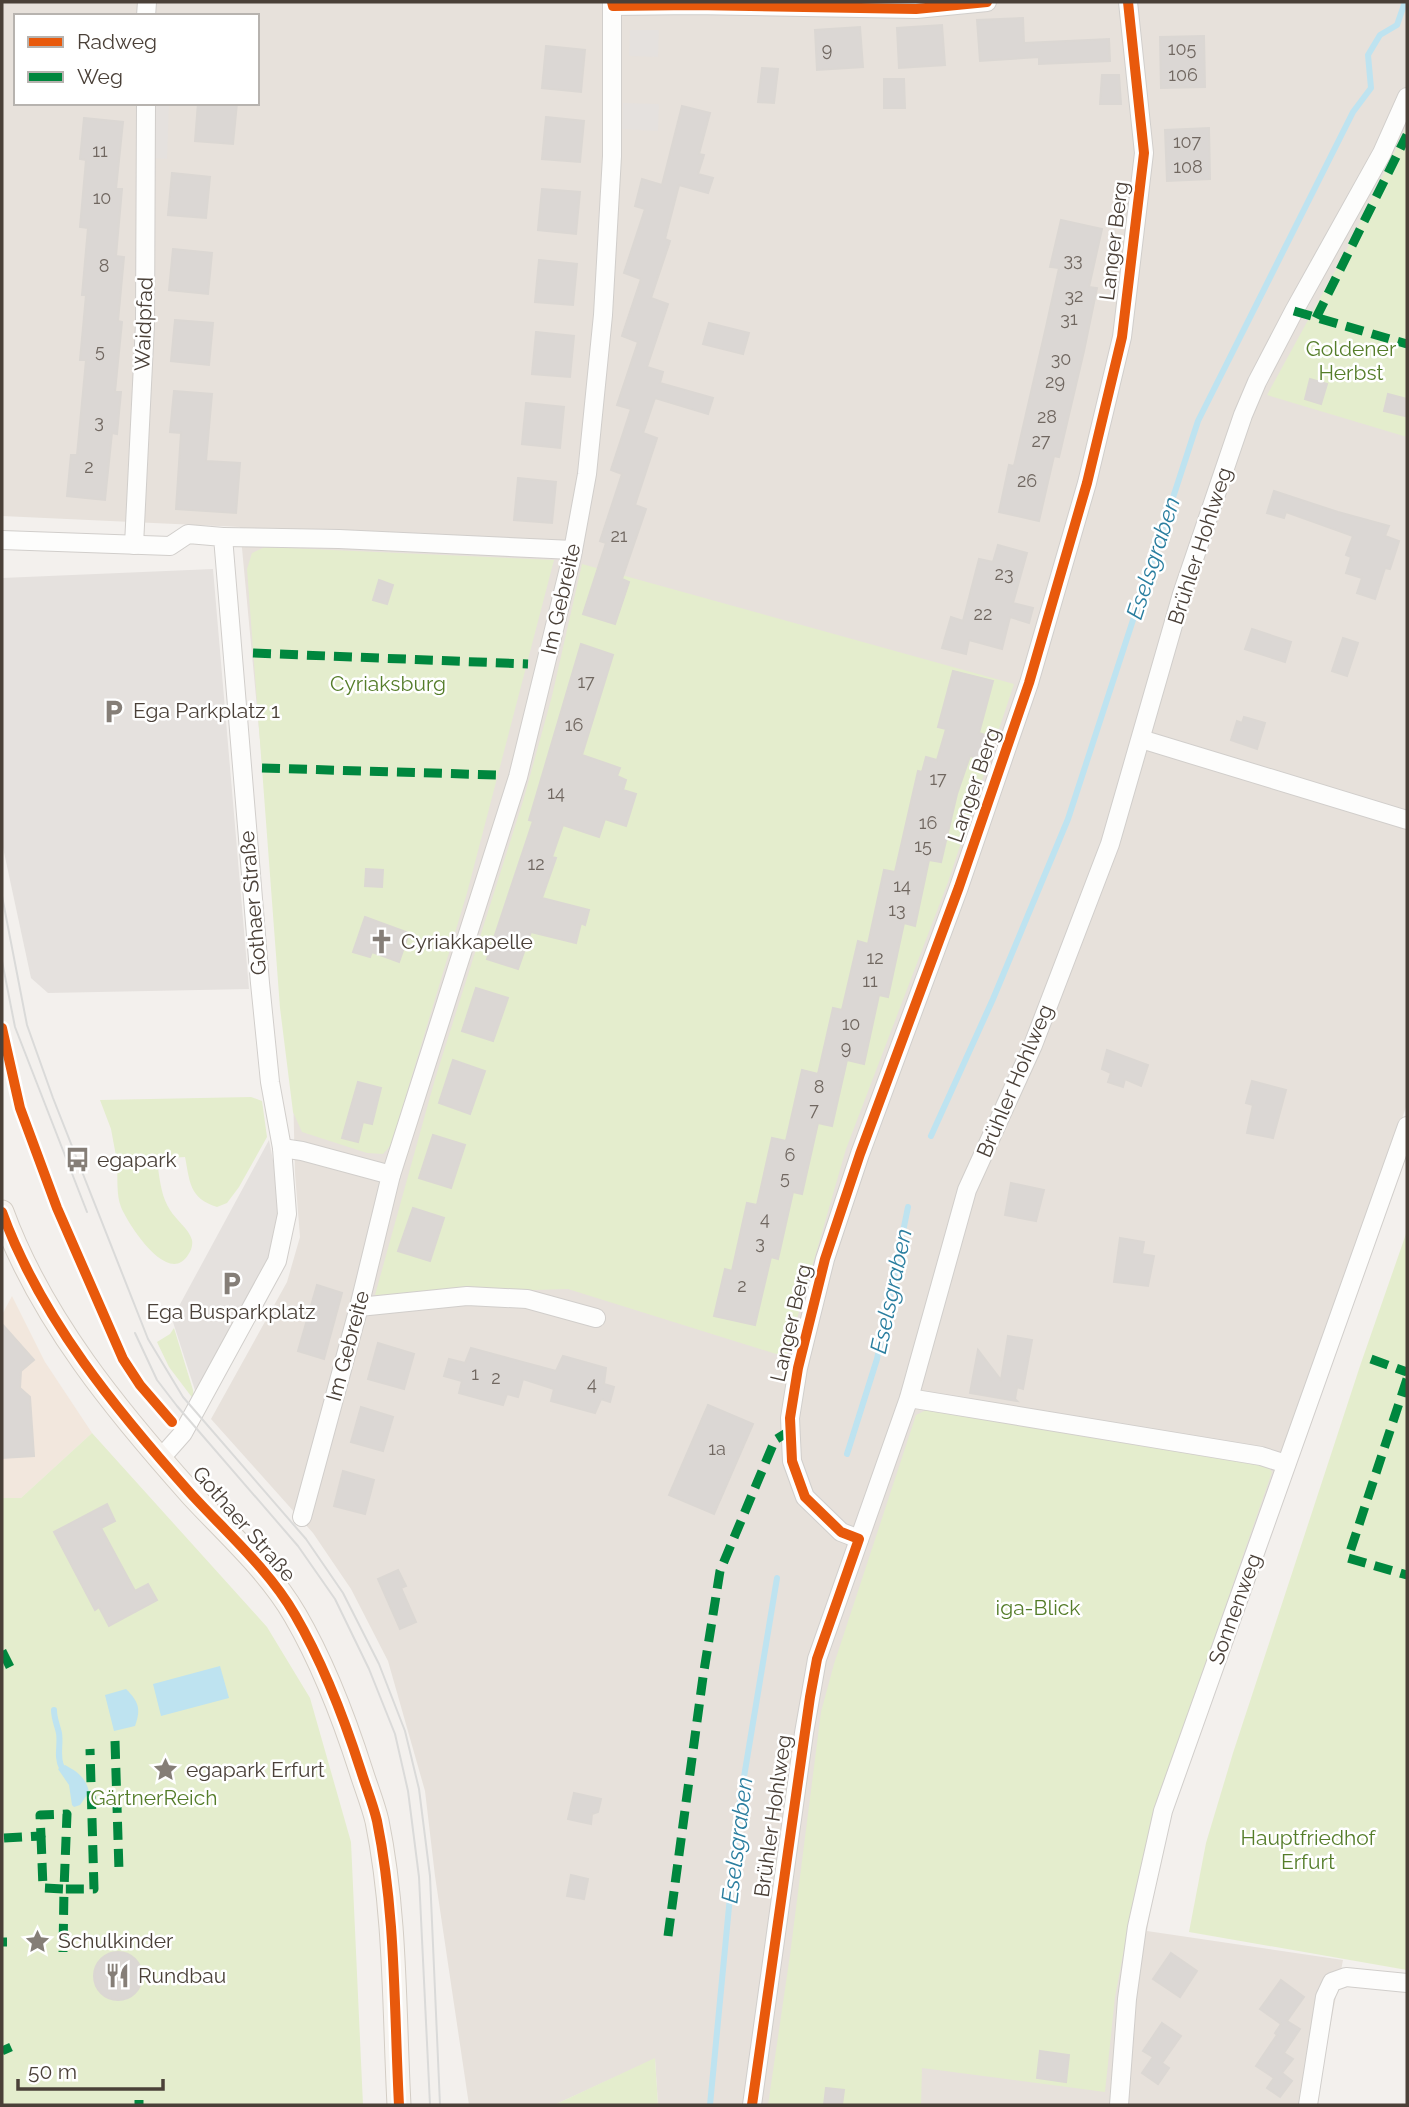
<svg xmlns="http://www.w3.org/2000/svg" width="1409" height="2107" font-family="Raleway,sans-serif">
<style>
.residential{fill:#e7e1db;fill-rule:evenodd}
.commercial{fill:#f2e7dd}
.green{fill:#e4edcd}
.parking{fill:#e5e1de}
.water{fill:#bee3f0}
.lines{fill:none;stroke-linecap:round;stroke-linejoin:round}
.stream{stroke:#bee3f0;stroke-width:6}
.building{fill:#dbd7d4;stroke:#dbd7d3;stroke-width:2}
.minor-casing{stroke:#d1cecb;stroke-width:20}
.secondary-casing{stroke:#d3cdc5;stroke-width:25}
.minor{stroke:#fdfdfc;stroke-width:18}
.secondary{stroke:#f7f4f0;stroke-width:23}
.tram{stroke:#dadad9;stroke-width:2}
.quiet{stroke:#00873e;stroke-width:9;stroke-dasharray:18 9;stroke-linecap:butt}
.cycleway-casing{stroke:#fff;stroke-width:15}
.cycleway{stroke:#e8590c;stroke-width:10}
.labels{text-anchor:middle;stroke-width:5;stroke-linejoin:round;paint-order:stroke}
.number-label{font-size:18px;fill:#706760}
.street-label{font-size:21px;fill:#4a4038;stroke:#fff}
.park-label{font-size:21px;fill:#557d2a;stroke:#fff}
.poi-label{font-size:21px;fill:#4a4038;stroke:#fff;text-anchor:start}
.water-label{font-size:23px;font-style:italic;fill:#2a7e9f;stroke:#fff}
</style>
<rect width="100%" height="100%" fill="#f3f0ed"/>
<path class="residential" d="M2 2H1407V1104L1172 1805 1158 1863 1147 1931 1343 1960 1315 2105H658L655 2059 554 2105H469L435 1876 425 1791 388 1661 351 1589 313 1533 211 1419 287 1282 300 1237 295 1173 293 1091 240 527 2 516ZM16 16H257V103H16Z"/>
<polygon class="commercial" points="12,1296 45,1362 92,1433 21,1498 2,1498 2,1315"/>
<g class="green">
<polygon points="1407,126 1407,437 1267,395 1347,249"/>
<polygon points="265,547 554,560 467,893 391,1145 383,1154 367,1153 302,1132 293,1112 280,1008 247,569 252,553"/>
<polygon points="582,564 1014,684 948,882 846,1149 786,1357 568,1289 375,1295 435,1079 524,798 552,696"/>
<path d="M251 1097 262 1101 267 1137 239 1187 227 1203 217 1207C189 1198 190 1182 185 1157L156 1159 116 1156 111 1129 100 1100Z"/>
<path d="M117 1164 158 1168C160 1182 162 1198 170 1210 176 1220 189 1229 192 1240 193 1246 191 1251 188 1255 168 1287 128 1224 121 1207 116 1194 118 1178 117 1164Z"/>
<polygon points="1407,1231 1407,1970 1189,1932 1206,1843 1233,1753 1360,1366"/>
<polygon points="174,1328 193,1390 194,1400 169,1367 157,1342 170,1334"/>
<polygon points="928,1409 1265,1464 1272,1472 1167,1774 1136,1886 1115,1997 1105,2092 922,2068 921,2105 768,2105 790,1955 821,1712 834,1664 916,1415"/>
<polygon points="92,1433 267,1627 310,1698 351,1842 363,2105 2,2105 2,1498 21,1498"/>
<polygon points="655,2058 658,2105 554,2105"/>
</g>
<g class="parking">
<polygon points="630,30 659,30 658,57 629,56"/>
<polygon points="156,103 169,103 167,159 154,158"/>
<polygon points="623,103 659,104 658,131 622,129"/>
<polygon points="213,569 249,989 48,993 31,978 2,843 2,578"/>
<polygon points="269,1140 290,1247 202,1412 172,1319"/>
</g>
<g class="water">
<polygon points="220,1666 229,1698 161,1716 153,1684"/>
<path d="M126 1689C139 1702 141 1709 135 1726L114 1731 105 1695Z"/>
<path d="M65 1765C78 1772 86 1778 89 1792L80 1805 74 1807 72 1805 69 1785 58 1769Z"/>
</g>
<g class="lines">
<g class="stream">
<polyline points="931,1136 993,999 1068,819 1198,421 1353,112 1371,88 1368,55 1380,35 1397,25 1405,2"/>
<polyline points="847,1454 877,1359 908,1207"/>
<path d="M54 1710C54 1719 57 1724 59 1733 61 1746 56 1756 62 1768"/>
<polyline points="710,2105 738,1813 777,1578"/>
</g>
</g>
<g class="building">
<polygon points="1023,18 1024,43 1109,39 1110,61 1039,64 1039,57 980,61 977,20"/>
<polygon points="942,25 945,65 899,68 897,28"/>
<polygon points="860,27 863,67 817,70 815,30"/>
<polygon points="1204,36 1205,87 1161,88 1160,37"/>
<polygon points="546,46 585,50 581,92 542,88"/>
<polygon points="762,68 778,69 774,103 758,102"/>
<polygon points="1102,75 1119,75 1121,104 1100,104"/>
<polygon points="884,79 904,79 905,108 884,108"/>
<polygon points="198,103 237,103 233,144 195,141"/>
<polygon points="682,106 710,113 699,154 704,155 698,174 713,178 708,193 679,185 665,239 670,241 651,298 668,304 647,367 663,372 660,383 713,398 708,414 655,398 643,433 657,438 635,505 646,509 622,579 629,582 615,624 583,614 606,543 600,541 622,474 611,470 631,409 617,405 638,342 622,336 641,279 624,273 645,209 635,206 642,179 662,185"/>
<polygon points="546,117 584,121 580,162 542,159"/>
<polygon points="84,118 123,122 116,189 122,189 116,256 124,257 118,321 122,322 115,392 121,392 117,434 112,433 105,500 67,496 71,455 77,455 86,360 80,360 86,295 82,295 88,228 80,227 86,160 80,159"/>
<polygon points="1209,128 1210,179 1167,181 1165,130"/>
<polygon points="172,173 210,177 206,218 168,215"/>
<polygon points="542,189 580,192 576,234 538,230"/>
<polygon points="1061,220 1102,229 1089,287 1097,288 1084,351 1059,457 1054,456 1039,521 999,512 1009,465 1014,466 1046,327 1059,268 1050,267"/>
<polygon points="173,249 212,253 208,294 169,290"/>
<polygon points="539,260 577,264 573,305 535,302"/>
<polygon points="175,320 213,323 209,365 171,361"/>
<polygon points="709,323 749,333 743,354 703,344"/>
<polygon points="536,332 574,336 570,377 532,374"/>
<polygon points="1310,379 1327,384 1321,404 1305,399"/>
<polygon points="174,391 212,394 206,461 240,463 236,513 176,509 181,433 170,432"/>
<polygon points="1388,394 1407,399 1405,416 1384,411"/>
<polygon points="526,403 564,407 560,448 522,444"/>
<polygon points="518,478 556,482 552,523 514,520"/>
<polygon points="1274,491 1338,512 1389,526 1385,536 1399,541 1390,569 1385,568 1375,599 1357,593 1362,578 1346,573 1351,557 1346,555 1353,536 1286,512 1284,518 1267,513"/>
<polygon points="998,545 1027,553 1013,603 1033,608 1029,623 1010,617 1002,649 969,640 966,654 942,648 951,617 963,621 979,559 993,562"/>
<polygon points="379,580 393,585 387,604 373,600"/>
<polygon points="1252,629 1291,642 1285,662 1245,649"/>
<polygon points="1343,638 1358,643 1347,676 1332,671"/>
<polygon points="581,644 613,655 582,755 620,768 617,776 626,780 623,790 636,794 626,826 605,819 599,837 563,825 552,857 556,858 542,898 589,910 585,925 581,923 576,943 531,932 518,969 487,959 533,821 529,820"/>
<polygon points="953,671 993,681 979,733 988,736 981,759 970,756 957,794 941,862 929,860 915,926 904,923 888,997 879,995 864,1064 847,1060 832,1126 818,1123 802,1194 793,1192 778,1259 771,1257 755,1325 714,1316 725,1269 732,1271 747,1203 757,1205 772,1138 786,1141 802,1070 818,1074 833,1008 842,1010 858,941 868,944 884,870 895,872 918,771 922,772 926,757 937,760 946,729 938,727"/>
<polygon points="1244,717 1265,723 1257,749 1231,740 1237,721 1242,723"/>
<polygon points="366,869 383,870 382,887 365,886"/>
<polygon points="365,917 409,933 399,962 372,952 370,957 353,952"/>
<polygon points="476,988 508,998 493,1041 462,1031"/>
<polygon points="1107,1050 1148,1065 1141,1086 1125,1079 1123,1087 1108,1082 1111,1073 1102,1069"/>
<polygon points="453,1060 485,1071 470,1114 439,1103"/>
<polygon points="1252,1081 1286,1090 1273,1138 1247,1133 1253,1105 1246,1103"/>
<polygon points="358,1082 381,1088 372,1124 363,1122 358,1142 342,1138"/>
<polygon points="433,1135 465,1145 451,1188 419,1178"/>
<polygon points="1011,1183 1044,1190 1036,1221 1005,1215"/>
<polygon points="413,1208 444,1218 430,1261 398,1251"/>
<polygon points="1120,1238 1144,1242 1142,1254 1154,1256 1148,1286 1114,1282"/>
<polygon points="317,1285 342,1293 324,1359 298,1351"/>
<polygon points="2,1324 34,1360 21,1371 20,1388 30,1397 34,1456 2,1458"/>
<polygon points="1008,1336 1032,1340 1023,1389 1017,1387 1015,1399 1017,1401 970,1393 978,1350 1001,1380"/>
<polygon points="378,1343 414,1354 404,1389 368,1379"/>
<polygon points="471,1348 556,1371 563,1356 606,1368 604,1384 614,1387 610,1402 601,1399 595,1413 551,1401 554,1389 523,1379 518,1397 507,1394 503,1405 459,1393 462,1381 444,1376 449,1359 465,1363"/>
<polygon points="708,1405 753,1424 714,1514 669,1495"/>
<polygon points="361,1407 393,1417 383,1451 351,1442"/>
<polygon points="343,1471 374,1480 365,1514 334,1506"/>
<polygon points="107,1504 115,1521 101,1528 135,1591 148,1584 157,1600 109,1626 99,1607 95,1610 54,1532"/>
<polygon points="398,1570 406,1586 401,1588 416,1622 400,1629 378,1579"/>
<polygon points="574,1793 601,1799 598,1812 592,1814 591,1824 568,1819"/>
<polygon points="571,1875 588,1879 584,1899 567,1896"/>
<circle cx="118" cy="1976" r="24"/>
<polygon points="1171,1953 1197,1971 1180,1997 1153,1979"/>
<polygon points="1281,1980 1304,1997 1287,2021 1300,2029 1284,2053 1293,2059 1282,2073 1292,2081 1280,2097 1267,2088 1274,2078 1256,2066 1277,2035 1275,2033 1281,2024 1260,2009"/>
<polygon points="1162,2023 1181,2036 1162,2063 1169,2068 1158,2084 1142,2073 1153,2057 1143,2051"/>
<polygon points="1040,2051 1069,2055 1066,2082 1037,2078"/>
<polygon points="826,2088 844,2090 842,2105 824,2105"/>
</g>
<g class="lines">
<defs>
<g id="minor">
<polyline points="613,6 694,5 916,9 987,2"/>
<polyline points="146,16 147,2"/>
<polyline points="223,537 339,539 573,550"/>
<polyline points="2,540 170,546 188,534 223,537 260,983 270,1082 282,1148 287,1214 277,1261 183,1433 160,1459"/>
<polyline points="134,545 145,324 146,103"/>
<polyline points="1141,739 1407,820"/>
<polyline points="282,1148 302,1151 391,1175"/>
<polyline points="359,1307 467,1296 527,1299 596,1318"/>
<polyline points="909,1398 1261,1456 1286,1464"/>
<polyline points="302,1517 359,1307 391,1175 518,777 572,556 587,474 603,315 612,156 612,2"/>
<polyline points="859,1539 841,1532 805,1497 792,1461 790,1418 798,1368 825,1259 860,1154 959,887 1029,683 1087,483 1122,337 1144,153 1128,2"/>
<polyline points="752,2105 804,1733 817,1659 909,1398 967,1190 1033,1045 1110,844 1182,594 1243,415 1257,382 1294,311 1382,153 1407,97"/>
<polyline points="1119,2105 1127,1999 1137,1927 1163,1811 1407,1126"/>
<polyline points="1308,2105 1325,1997 1332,1982 1346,1977 1407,1983"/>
</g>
<path id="secondary" d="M2 1212C41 1319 117 1411 192 1495 227 1533 269 1570 295 1615 323 1663 344 1718 361 1771 366 1787 373 1804 377 1821 396 1914 394 2011 399 2105"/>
</defs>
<use href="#minor" class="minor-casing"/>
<use href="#secondary" class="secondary-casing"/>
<use href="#minor" class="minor"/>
<use href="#secondary" class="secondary"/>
<g class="tram">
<polyline points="2,896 27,1025 53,1098 148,1339 183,1397 306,1539 343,1593 379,1664 405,1731 419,1789 430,1876 440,2105"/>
<polyline points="2,961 15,1027 87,1212"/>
<polyline points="135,1333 157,1380 177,1406 298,1546 335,1599 369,1669 395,1734 408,1791 419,1877 430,2105"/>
</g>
<g class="quiet">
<polyline points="1294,311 1407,344"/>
<polyline points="1316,318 1407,135"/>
<polyline points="253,653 528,664"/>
<polyline points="262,768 498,775"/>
<polyline points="1371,1359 1407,1372"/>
<polyline points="1407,1379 1348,1558 1407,1575"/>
<polyline points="2,1651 10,1667"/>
<polyline points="115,1741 119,1871"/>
<polyline points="41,1836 43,1888 64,1889 63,1952"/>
<polyline points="4,1838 41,1836 40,1815 67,1814 64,1889 94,1889 90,1749"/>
<polyline points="668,1936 703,1677 720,1571 775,1440 791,1430"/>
<polyline points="2,1942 7,1942"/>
<polyline points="2,2051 11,2047"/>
<polyline points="139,2100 139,2105"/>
</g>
<defs>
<g id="cycleway">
<polyline points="612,2 613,6 694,5 916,9 987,2"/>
<polyline points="2,1028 20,1108 57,1208 123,1359 140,1385 172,1422"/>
<path d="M2 1212C41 1319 117 1411 192 1495 227 1533 269 1570 295 1615 323 1663 344 1718 361 1771 366 1787 373 1804 377 1821 396 1914 394 2011 399 2105"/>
<polyline points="752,2105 810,1697 817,1659 859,1539 841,1532 805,1497 792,1461 790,1418 798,1368 825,1259 860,1154 959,887 1029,683 1087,483 1122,337 1144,153 1128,2"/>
</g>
</defs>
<use href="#cycleway" class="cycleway-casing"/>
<use href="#cycleway" class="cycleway"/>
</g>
<defs>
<symbol id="parking-bare" viewBox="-9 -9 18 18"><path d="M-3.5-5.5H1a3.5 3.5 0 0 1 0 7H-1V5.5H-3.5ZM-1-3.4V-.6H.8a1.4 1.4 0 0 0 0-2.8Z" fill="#857e77" stroke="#fff" stroke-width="2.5" paint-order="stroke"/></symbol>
<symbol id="church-bare" viewBox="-9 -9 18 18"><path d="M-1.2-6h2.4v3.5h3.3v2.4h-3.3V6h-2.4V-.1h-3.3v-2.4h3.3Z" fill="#857e77" stroke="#fff" stroke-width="2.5" paint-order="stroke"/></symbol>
<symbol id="bus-bare" viewBox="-9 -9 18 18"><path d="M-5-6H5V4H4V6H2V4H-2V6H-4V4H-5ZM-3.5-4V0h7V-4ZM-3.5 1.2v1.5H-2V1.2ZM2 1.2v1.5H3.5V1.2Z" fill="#857e77" stroke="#fff" stroke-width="2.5" paint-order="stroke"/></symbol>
<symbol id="sight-bare" viewBox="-9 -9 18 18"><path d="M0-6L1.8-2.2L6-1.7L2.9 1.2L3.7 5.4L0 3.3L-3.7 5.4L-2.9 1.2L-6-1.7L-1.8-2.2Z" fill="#857e77" stroke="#fff" stroke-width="2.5" paint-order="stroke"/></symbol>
<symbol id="restaurant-bare" viewBox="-9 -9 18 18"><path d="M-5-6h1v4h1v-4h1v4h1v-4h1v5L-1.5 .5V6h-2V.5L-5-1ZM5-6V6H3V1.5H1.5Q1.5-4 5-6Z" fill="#857e77" stroke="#fff" stroke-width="2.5" paint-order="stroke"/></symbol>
</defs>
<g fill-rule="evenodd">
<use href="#parking-bare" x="96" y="694" width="35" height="35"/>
<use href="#church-bare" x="364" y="924" width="35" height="35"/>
<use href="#bus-bare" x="60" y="1142" width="35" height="35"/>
<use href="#parking-bare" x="214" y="1266" width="35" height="35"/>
<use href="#sight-bare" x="148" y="1752" width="35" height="35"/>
<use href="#sight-bare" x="20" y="1924" width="35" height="35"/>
<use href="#restaurant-bare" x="100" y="1958" width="35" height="35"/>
</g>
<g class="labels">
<g class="number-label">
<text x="1182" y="55">105</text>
<text x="827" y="56">9</text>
<text x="1183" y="81">106</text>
<text x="1187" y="148">107</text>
<text x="100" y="157">11</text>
<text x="1188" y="173">108</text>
<text x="102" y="204">10</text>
<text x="1073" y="266">33</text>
<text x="104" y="272">8</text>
<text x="1074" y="302">32</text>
<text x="1069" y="325">31</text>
<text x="100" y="357">5</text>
<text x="1061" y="365">30</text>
<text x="1055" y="388">29</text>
<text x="1047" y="423">28</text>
<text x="99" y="428">3</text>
<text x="1041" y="447">27</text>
<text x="89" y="473">2</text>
<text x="1027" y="487">26</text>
<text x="619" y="542">21</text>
<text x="1004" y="580">23</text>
<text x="983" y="620">22</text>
<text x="586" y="688">17</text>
<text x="574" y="731">16</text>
<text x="938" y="785">17</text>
<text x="556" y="799">14</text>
<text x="928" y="829">16</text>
<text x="923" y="852">15</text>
<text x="536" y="870">12</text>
<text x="902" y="892">14</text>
<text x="897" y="916">13</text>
<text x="875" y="964">12</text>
<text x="870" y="987">11</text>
<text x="851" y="1030">10</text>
<text x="846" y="1054">9</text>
<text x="819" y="1093">8</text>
<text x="814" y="1116">7</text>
<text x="790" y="1161">6</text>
<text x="785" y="1184">5</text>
<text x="765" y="1225">4</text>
<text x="760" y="1249">3</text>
<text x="742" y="1292">2</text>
<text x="475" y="1380">1</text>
<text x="496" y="1384">2</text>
<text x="592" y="1390">4</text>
<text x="717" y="1455">1a</text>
</g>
<g class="street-label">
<text transform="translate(1114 241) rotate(-83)" y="7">Langer Berg</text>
<text transform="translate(144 324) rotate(-88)" y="7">Waidpfad</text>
<text transform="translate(1200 546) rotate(-72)" y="7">Brühler Hohlweg</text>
<text transform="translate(561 599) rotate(-77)" y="7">Im Gebreite</text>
<text transform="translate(974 785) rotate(-71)" y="7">Langer Berg</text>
<text transform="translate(253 903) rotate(-95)" y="7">Gothaer Straße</text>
<text transform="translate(1015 1081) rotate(-67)" y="7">Brühler Hohlweg</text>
<text transform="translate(791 1323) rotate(-77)" y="7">Langer Berg</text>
<text transform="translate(348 1346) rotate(-75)" y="7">Im Gebreite</text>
<text transform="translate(244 1524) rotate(49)" y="7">Gothaer Straße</text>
<text transform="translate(1235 1609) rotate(-70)" y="7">Sonnenweg</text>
<text transform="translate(773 1816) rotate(-82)" y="7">Brühler Hohlweg</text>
</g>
<g class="park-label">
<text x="1351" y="356">Goldener<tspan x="1351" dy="24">Herbst</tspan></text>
<text x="388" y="691">Cyriaksburg</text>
<text x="1038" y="1615">iga-Blick</text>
<text x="154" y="1805">GärtnerReich</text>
<text x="1308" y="1845">Hauptfriedhof<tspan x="1308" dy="24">Erfurt</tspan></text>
</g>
<g class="poi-label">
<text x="133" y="718">Ega Parkplatz 1</text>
<text x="401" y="949">Cyriakkapelle</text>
<text x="97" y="1167">egapark</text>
<text x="231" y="1319" text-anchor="middle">Ega Busparkplatz</text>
<text x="186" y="1777">egapark Erfurt</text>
<text x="58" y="1948">Schulkinder</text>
<text x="138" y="1983">Rundbau</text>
</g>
<g class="water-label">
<text transform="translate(1153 558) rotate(-72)" y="8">Eselsgraben</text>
<text transform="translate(891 1291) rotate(-78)" y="8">Eselsgraben</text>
<text transform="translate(737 1840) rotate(-83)" y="8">Eselsgraben</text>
</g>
</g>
<rect width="1409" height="2107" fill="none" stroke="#4a4038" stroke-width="7"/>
<rect x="14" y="14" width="245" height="91" fill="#ffffff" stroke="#b7b3af" stroke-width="2"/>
<rect x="28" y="37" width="35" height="10" fill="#e8590c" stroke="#b7b3af" stroke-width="2"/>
<text x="77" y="49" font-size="21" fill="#4a4038">Radweg</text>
<rect x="28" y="72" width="35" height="10" fill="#00873e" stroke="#b7b3af" stroke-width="2"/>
<text x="77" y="84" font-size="21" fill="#4a4038">Weg</text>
<path d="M18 2079v10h145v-10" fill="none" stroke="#4a4038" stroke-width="3.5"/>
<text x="28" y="2079" font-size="21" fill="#4a4038" stroke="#ffffff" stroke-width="5" paint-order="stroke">50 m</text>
</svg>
